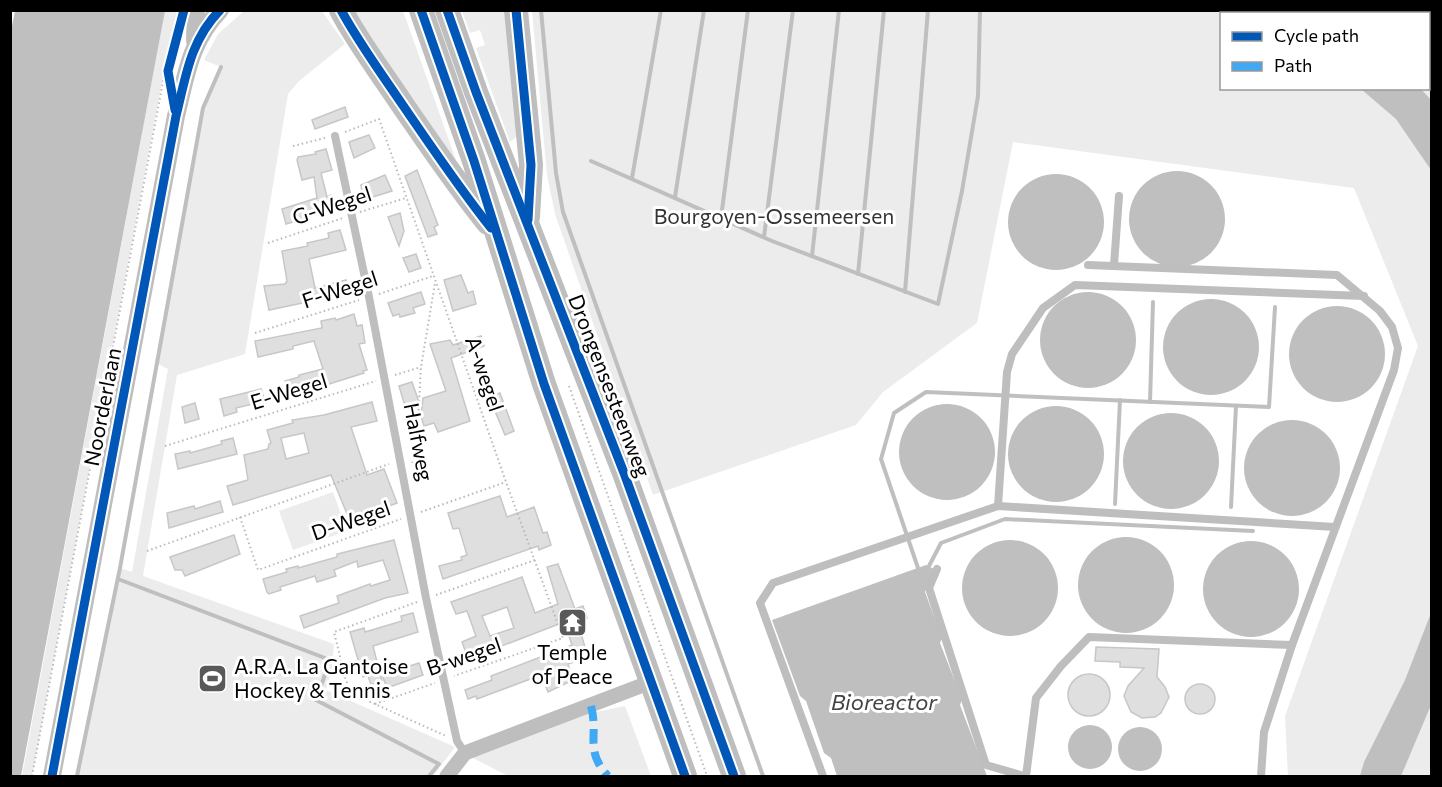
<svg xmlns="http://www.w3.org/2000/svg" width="1442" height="787" font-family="Commissioner,sans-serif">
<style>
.green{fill:#ececec;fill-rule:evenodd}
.water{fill:#bfbfbf}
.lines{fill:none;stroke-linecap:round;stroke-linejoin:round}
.stream{stroke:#bfbfbf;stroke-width:4}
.building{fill:#dfdfdf;stroke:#c7c7c7;stroke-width:1.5;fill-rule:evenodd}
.path{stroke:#b9b9b9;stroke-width:2;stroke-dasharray:1.5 3;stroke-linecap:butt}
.service{stroke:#bebebe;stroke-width:8}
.minor{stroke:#bebebe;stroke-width:15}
.tertiary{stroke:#bebebe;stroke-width:18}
.trunk{stroke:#bebebe;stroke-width:24}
.quiet{stroke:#3fa9f5;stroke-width:8;stroke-dasharray:15 8;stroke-linecap:butt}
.cycleway-casing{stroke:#fff;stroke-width:13}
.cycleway{stroke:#0057b8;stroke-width:9}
.labels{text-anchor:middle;stroke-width:6;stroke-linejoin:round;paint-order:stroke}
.street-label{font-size:21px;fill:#000;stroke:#fff}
.park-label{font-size:21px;fill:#333;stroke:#fff}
.poi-label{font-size:21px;fill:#000;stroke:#fff}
.water-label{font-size:22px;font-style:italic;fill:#444;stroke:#fff}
</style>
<rect width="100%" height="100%" fill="#fff"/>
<g class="green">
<polygon points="165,10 178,11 169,45 32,776 22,776"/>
<polygon points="244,11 322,11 345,44 299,81 288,94 245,354 177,375 143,576 334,644 332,669 326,690 455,747 433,776 78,776 120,568 132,572 168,369 158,364 203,108 221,67 204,60 218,34"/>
<polygon points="351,11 403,11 457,163"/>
<polygon points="462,11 516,11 529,127 510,142 476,48 485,45 480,30 470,33"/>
<path d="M532 11H1431V776H1288L1285 716 1418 346 1354 188 1013 142 977 323 883 392 856 425 653 495 555 214 547 175ZM1222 14H1428V88H1222Z"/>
<polygon points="333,492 347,531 293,550 279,511"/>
<polygon points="625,706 651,776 508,776 473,758 591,713"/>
</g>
<g class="water">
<polygon points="15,11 165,11 21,776 10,776 10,36"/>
<polygon points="1361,89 1421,89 1431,100 1431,170 1396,119"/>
<circle cx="1177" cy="219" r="48"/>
<circle cx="1056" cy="222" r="48"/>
<circle cx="1088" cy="340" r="48"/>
<circle cx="1211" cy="347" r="48"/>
<circle cx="1337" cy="354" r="48"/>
<circle cx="947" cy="452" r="48"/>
<circle cx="1056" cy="454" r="48"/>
<circle cx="1171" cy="461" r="48"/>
<circle cx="1292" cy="468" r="48"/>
<circle cx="1126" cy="585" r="48"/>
<circle cx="1010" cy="588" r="48"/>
<circle cx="1251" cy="589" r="48"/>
<polygon points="926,565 934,569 925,592 942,638 940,643 962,699 960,705 987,776 837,776 831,758 824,753 806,701 800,696 772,620"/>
<polygon points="1431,613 1431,705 1401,776 1360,776 1364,762 1405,680"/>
<circle cx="1090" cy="747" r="22"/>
<circle cx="1140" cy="749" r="22"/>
</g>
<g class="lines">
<g class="stream">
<polyline points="541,10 556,173 563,212 763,776"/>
<polyline points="591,161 772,241 938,304 962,191 978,96 980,10"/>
<polyline points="632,178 661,10"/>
<polyline points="675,197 704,10"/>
<polyline points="721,218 748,10"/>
<polyline points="764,237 793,10"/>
<polyline points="812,256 839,10"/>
<polyline points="858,274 884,10"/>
<polyline points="905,292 928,10"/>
<polyline points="1150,402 1153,302"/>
<polyline points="1115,504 1120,400"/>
<polyline points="1231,507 1236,406"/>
<polyline points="929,566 941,543 1005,519 1253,531"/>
<polyline points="918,568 881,459 894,413 926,392 1269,407 1275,307"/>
<polyline points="118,579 325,658 327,669 316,700 439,764 429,776"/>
<polyline points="77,776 120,568 203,108 221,67"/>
</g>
</g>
<g class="building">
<polygon points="345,107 348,117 315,129 312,120"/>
<polygon points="369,135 375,148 354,158 349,142"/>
<polygon points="326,149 332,170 321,173 327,197 331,195 335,209 286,224 282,209 317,198 314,177 302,180 297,160 298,157 316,154 315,152"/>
<polygon points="417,170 438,225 434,227 437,234 428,237 405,176"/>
<polygon points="385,175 392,191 363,200 361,185"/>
<polygon points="400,213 404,231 399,246 388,217"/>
<polygon points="340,230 346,250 309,259 315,288 346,280 349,291 326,298 269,310 264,286 285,284 287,281 282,251 308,246 307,243 329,238 328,233"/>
<polygon points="416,254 421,268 409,272 403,258"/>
<polygon points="461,275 468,293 473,291 476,304 453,311 444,280"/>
<polygon points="421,292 425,304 413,308 415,313 400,317 399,314 393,316 388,303"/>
<polygon points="354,314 357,326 362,325 365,343 359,344 367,370 363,371 364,373 288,397 284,385 286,384 285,381 299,377 299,375 323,369 314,341 293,346 293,349 258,357 255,341 322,328 321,321 335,318 336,320"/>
<polygon points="481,336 484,346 451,358 470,421 438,432 434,423 424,426 421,416 423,398 446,391 430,344 450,340 453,345"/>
<polygon points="412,382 419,402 405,406 399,386"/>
<polygon points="261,389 265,401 236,408 237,412 224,416 220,399"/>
<polygon points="500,393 514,431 505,435 489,397"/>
<path d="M372 402 377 421 351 427 367 475 384 469 397 503 350 521 331 475 233 505 227 486 248 480 244 455 268 449 269 444 271 443 267 430 293 423 292 420 324 415ZM304 433 309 453 286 459 281 438Z"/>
<polygon points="195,403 199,419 185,423 182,407"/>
<polygon points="233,438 237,454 178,469 175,454 190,451 190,453 222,444 221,441"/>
<polygon points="500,496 507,517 534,507 543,533 547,532 551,545 539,550 538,546 443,579 439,566 462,560 461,557 467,555 459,528 453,529 448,513"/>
<polygon points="220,501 223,512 169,528 167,513 194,506 195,509"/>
<polygon points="234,535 240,554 185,576 182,570 175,570 170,557"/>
<polygon points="394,540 408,593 385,598 304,628 300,616 339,603 337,596 370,584 371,586 390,580 383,560 358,567 357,561 334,570 336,576 317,582 315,576 280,587 281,590 269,594 267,592 263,579 287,572 286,569 298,566 298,568 337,557 337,554"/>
<path d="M558 564 575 609 583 606 587 618 579 621 580 626 579 627 588 657 568 664 573 680 548 692 541 675 477 699 476 696 468 699 465 690 492 680 491 676 572 645 564 622 468 659 462 642 476 636 467 611 456 614 451 602 522 577 535 613 558 604 547 567ZM507 607 514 628 490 636 482 616Z"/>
<polygon points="413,613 418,632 373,646 382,681 371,685 368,676 363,677 350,632 364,628 365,632 402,621 401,616"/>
<polygon points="1096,647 1159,649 1157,677 1165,687 1169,697 1161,713 1155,717 1142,718 1131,712 1124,696 1128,686 1144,668 1120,667 1120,662 1095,661"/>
<polygon points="419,663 423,675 387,688 382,675"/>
<circle cx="1089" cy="695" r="21"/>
<circle cx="1200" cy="699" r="15"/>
</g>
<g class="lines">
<g class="path">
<polyline points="345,132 379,119 506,482 563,638 454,676"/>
<polyline points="293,146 325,138"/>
<polyline points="360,212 406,198"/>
<polyline points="268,243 343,218"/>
<polyline points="379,294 433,276"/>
<polyline points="255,333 359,300"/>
<polyline points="395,375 421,367"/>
<polyline points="569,386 707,776"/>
<polyline points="165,446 376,381"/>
<polyline points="412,463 416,458 421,367 435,283"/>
<polyline points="421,512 506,482"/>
<polyline points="240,517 258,570 401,519"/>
<polyline points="147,551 389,464"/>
<polyline points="436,595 535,560"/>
<polyline points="417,602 334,632 346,681 357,696 446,736"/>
<polyline points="375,704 435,683"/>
<polyline points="32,776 169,50 179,19"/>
</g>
<g class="service">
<polyline points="335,136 369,297 426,598 457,741 465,753"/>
<polyline points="1114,265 1119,196"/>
<polyline points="998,506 1007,372 1012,354 1043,308 1075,285 1364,296"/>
<polyline points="937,569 929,588 986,765 1024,776"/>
<polyline points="823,776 760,603 773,583 998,506 1335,527"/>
<polyline points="1026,776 1036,698 1061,666 1089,637 1292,645 1394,370 1398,348 1392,327 1380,311 1337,275 1088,265"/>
<polyline points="1261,776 1264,732 1292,645"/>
</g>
<polyline class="minor" points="447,776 465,753 651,682"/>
<g class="tertiary">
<polyline points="195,41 196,10"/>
<path d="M52 776 176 116C186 76 190 41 220 10"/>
</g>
<g class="trunk">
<path d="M341 10C359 44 383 75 404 107 431 146 458 186 488 223"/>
<polyline points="421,10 474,161 544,384 685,776"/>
<polyline points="447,10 476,92 624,473 734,776"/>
<polyline points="516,10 531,165 528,217"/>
</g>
<path class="quiet" d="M591 706C599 736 584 750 608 776"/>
<defs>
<g id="cycleway">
<path d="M341 10C359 43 381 73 402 104 431 146 459 188 491 228"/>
<polyline points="421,10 474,161 544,384 685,776"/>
<polyline points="447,10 476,92 624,473 734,776"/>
<polyline points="516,10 531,165 528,220"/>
<polyline points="175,110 168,71 184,10"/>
<path d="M52 776 176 116C186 76 190 41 220 10"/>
</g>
</defs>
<use href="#cycleway" class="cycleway-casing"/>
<use href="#cycleway" class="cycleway"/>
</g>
<defs>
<symbol id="temple-square" viewBox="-11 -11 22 22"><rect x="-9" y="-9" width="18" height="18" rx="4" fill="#595959" stroke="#fff"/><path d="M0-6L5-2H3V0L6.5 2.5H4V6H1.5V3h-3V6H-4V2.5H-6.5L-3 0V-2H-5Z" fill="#fff"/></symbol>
<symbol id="stadium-square" viewBox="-11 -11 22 22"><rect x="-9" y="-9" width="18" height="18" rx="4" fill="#595959" stroke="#fff"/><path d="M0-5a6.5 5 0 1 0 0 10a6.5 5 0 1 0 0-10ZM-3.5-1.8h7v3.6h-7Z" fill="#fff"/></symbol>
</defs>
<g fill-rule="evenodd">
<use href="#temple-square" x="556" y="606" width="33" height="33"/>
<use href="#stadium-square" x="196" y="662" width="33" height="33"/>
</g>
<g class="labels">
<g class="street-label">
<text transform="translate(332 206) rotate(-18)" y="7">G-Wegel</text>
<text transform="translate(340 290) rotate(-18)" y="7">F-Wegel</text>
<text transform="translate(484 374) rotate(71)" y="7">A-wegel</text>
<text transform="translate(609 386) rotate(69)" y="7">Drongensesteenweg</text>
<text transform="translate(289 392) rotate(-17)" y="7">E-Wegel</text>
<text transform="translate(103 407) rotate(-79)" y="7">Noorderlaan</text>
<text transform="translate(418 442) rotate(79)" y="7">Halfweg</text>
<text transform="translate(351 521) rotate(-19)" y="7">D-Wegel</text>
<text transform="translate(464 657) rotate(-19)" y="7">B-wegel</text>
</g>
<g class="park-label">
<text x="774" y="224">Bourgoyen-Ossemeersen</text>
</g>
<g class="poi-label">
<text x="572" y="660">Temple<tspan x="572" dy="24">of Peace</tspan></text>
<text x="234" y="674" text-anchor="start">A.R.A. La Gantoise<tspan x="234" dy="24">Hockey &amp; Tennis</tspan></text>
</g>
<g class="water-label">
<text x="884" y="710">Bioreactor</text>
</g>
</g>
<rect width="1442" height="787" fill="none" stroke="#000000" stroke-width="24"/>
<rect x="1220" y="12" width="210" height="78" fill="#ffffff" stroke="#999999" stroke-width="1.5"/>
<rect x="1232" y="32" width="30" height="9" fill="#0057b8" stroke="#999999" stroke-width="1.5"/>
<text x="1274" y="42" font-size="18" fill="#000000">Cycle path</text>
<rect x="1232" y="62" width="30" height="9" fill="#3fa9f5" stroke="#999999" stroke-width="1.5"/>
<text x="1274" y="72" font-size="18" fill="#000000">Path</text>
</svg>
